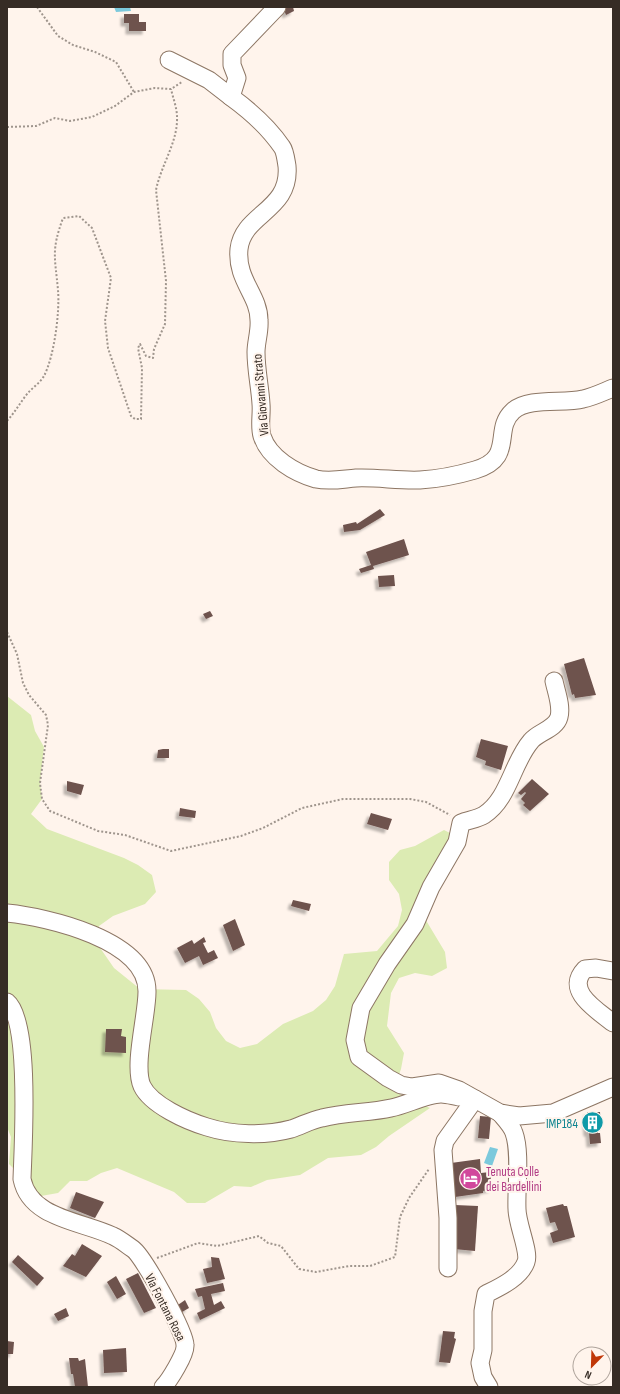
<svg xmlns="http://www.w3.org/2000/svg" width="620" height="1394" font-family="'Sofia Sans Condensed',sans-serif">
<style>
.green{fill:#dcebb3}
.water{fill:#7cc9dc}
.building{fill:#6e524d;filter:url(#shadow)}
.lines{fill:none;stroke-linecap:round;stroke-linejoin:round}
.minor-casing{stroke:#8d7664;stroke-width:19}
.path{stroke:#9f958d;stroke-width:2;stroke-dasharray:2 2;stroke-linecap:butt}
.minor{stroke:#fff;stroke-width:17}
.labels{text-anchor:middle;stroke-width:4;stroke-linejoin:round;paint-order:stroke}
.street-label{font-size:13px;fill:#362c25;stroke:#fff4ec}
.culture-label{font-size:13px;fill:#0d838f;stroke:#fff4ec;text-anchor:end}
.hotel-label{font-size:13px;fill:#b23c85;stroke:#fff4ec;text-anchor:start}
</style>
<defs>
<filter id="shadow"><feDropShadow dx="-3.5" dy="3.5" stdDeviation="1" flood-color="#0004"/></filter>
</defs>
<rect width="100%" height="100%" fill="#fff4ec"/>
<polygon class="green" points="7,696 31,715 35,731 44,747 40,783 42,799 31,814 47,829 124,858 138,865 152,875 156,892 145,904 113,916 99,926 96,942 114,968 140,989 186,990 199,999 210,1012 216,1028 226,1041 240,1048 257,1044 283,1024 313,1011 326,1000 335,986 344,954 377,951 398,926 402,910 399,894 389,880 389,862 400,850 415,846 444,830 458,837 418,907 445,952 447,968 432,976 415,973 399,978 391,993 387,1026 404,1053 401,1069 393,1091 430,1108 389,1136 376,1147 361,1155 328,1158 300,1175 267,1180 251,1187 234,1186 205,1203 187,1203 174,1192 117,1168 101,1173 87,1181 70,1181 58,1193 41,1196 9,1164 11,1137 7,1127"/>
<g class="water">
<polygon points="114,7 130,7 131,11 116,12"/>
<polygon points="490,1147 498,1149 492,1166 484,1163"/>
</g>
<g class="building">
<polygon points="283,7 293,7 294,11 286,15"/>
<polygon points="124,14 139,14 139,22 146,22 146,31 129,31 129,23 124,23"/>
<polygon points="380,509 385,515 360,530 344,532 343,525 356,522 357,524"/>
<polygon points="404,539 409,555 373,566 374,569 361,573 359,569 371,565 366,552"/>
<polygon points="394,575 395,586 379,587 378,576"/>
<polygon points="210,611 213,616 206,619 203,614"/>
<polygon points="584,658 596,695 575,698 574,694 572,695 564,664"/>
<polygon points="481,739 508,746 501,770 485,765 486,761 476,757"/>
<polygon points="163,749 169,749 169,758 157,758 158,750"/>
<polygon points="532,779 549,794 530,811 523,805 525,803 521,799 526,793 525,792 521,795 518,793"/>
<polygon points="67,781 84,785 81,795 67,791"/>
<polygon points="180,808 196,811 195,818 179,816"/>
<polygon points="371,813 392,819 388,830 367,824"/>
<polygon points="293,900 311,904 309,911 291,906"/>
<polygon points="235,919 245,945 233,951 223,925"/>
<polygon points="204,937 206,942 203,943 208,953 214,950 218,958 203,965 199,956 185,963 177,948 192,940 194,944"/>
<polygon points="106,1029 122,1029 121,1036 126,1037 126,1053 105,1052"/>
<polygon points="587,1112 600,1112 601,1127 598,1127 598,1133 600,1133 601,1143 590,1144 589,1133 587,1133 586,1120 588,1120"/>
<polygon points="480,1116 491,1117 489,1139 478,1138"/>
<polygon points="480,1159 481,1173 490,1172 492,1189 483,1191 483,1193 455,1197 451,1163"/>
<polygon points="76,1192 104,1202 95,1218 70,1208"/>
<polygon points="563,1204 564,1206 567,1206 575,1237 553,1243 550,1233 558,1230 555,1222 550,1223 546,1208"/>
<polygon points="455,1205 478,1206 475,1251 454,1249"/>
<polygon points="82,1244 102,1256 86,1277 63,1266 72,1254 75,1256"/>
<polygon points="18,1255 44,1278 37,1286 12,1262"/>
<polygon points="211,1257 219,1258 225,1279 207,1283 203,1269 212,1267"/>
<polygon points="138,1273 156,1308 144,1313 126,1279"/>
<polygon points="116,1276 126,1294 117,1299 107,1282"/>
<polygon points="223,1283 225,1291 211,1294 214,1305 221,1301 225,1308 200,1320 197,1313 205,1309 202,1296 198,1297 195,1289"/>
<polygon points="185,1300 189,1308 182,1312 178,1305"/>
<polygon points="66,1308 69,1316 58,1321 54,1314"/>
<polygon points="443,1331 455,1332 454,1338 456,1339 450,1363 439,1362"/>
<polygon points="7,1341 14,1342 13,1354 7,1354"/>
<polygon points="126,1348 127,1372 104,1373 103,1350"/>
<polygon points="69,1358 78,1358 79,1361 85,1359 88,1387 75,1387 73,1374 71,1374"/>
</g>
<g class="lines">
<defs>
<g id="minor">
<path d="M277 7 232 54V65L237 78 231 97C249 110 269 128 282 147 285 151 286 160 287 166 291 211 243 213 239 249 236 280 259 295 259 320 260 331 256 342 256 352 256 370 260 387 261 404 262 414 259 426 262 436 269 458 295 473 316 479 330 482 343 479 356 478 377 477 399 481 420 480 438 479 458 475 475 470 516 458 492 430 513 411 529 397 563 404 583 399 593 397 603 392 613 388"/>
<polyline points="169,60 209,80 231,97"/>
<path d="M554 681C556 691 562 706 559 717 556 729 538 732 531 741 512 763 509 799 484 815 478 819 468 820 461 823L457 842 431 887 415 924 387 964 361 1008 355 1040 359 1057 388 1078 401 1085 412 1087 439 1083 459 1090 500 1113 519 1116 553 1113 613 1087"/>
<path d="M7 913C47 917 148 940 147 992 147 1016 133 1065 142 1086 151 1105 187 1121 207 1127 232 1135 265 1136 291 1129 301 1126 311 1120 322 1118 345 1112 369 1113 391 1108 406 1105 427 1094 441 1094 447 1094 453 1096 459 1097"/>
<path d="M613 971 596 968 585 969C564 991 597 1010 613 1023"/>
<path d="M7 1002C31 1021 23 1147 22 1179 30 1219 82 1221 113 1236 120 1239 127 1245 133 1249 144 1257 185 1332 185 1345 186 1354 169 1381 163 1387"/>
<polyline points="448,1268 448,1218 443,1150 445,1141 475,1099"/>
<path d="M489 1387 483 1377 480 1363 483 1350V1311L486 1294C500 1287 520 1278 526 1262 530 1252 517 1224 517 1209 516 1189 521 1152 514 1133 512 1126 505 1119 500 1113"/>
</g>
</defs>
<use href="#minor" class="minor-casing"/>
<g class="path">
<polyline points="37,7 58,36 73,45 95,52 116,62 134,92"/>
<polyline points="7,127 36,126 55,118 70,121 92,117 115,106 134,92 155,88 171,89 182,82"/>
<path d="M7 421C15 412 20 403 27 394 32 388 40 383 44 376 54 357 60 312 58 290 55 257 51 251 63 218L79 216 92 228 111 278 105 321 108 348 131 416 135 419H141L142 368 138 348 140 344 146 356 153 358 154 349 165 324 166 281 156 190C161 165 178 142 177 117 177 108 173 98 171 89"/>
<polyline points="7,632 17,654 23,683 29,695 46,715 48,725 40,783 42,799 50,811 98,831 125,835 171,851 241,836 263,828 302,808 343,799 410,799 426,802 450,815"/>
<polyline points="157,1258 198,1243 217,1246 259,1236 268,1243 281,1246 299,1269 316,1272 349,1266 370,1266 395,1257 400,1217 409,1198 429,1169"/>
</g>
<use href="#minor" class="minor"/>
</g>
<defs>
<symbol id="building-disc" viewBox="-11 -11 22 22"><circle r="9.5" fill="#0f9aa8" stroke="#fff4ec"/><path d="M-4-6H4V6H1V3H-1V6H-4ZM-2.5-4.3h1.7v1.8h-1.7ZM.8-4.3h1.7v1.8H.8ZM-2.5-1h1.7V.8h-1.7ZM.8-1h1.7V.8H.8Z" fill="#fff"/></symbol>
<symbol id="hotel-disc" viewBox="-11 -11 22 22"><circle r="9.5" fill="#d1479c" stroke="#fff4ec"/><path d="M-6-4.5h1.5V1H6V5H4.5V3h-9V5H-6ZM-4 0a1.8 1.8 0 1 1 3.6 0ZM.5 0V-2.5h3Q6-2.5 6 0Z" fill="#fff"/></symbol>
</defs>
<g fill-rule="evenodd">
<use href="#building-disc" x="580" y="1110" width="25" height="25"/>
<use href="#hotel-disc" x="458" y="1166" width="25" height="25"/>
</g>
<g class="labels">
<g class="street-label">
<text transform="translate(260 395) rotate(-95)" y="5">Via Giovanni Strato</text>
<text transform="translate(166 1307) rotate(63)" y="5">Via Fontana Rosa</text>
</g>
<g class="culture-label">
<text x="578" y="1128">IMP184</text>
</g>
<g class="hotel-label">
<text x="486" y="1176">Tenuta Colle<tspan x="486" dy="15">dei Bardellini</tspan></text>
</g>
</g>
<rect width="620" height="1394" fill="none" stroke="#362c25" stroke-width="16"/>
<g transform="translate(592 1366) rotate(203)"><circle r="19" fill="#fff4ec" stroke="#afa49c"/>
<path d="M0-3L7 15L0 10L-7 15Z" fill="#c03707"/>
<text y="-6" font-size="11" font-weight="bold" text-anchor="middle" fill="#362c25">N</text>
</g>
</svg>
